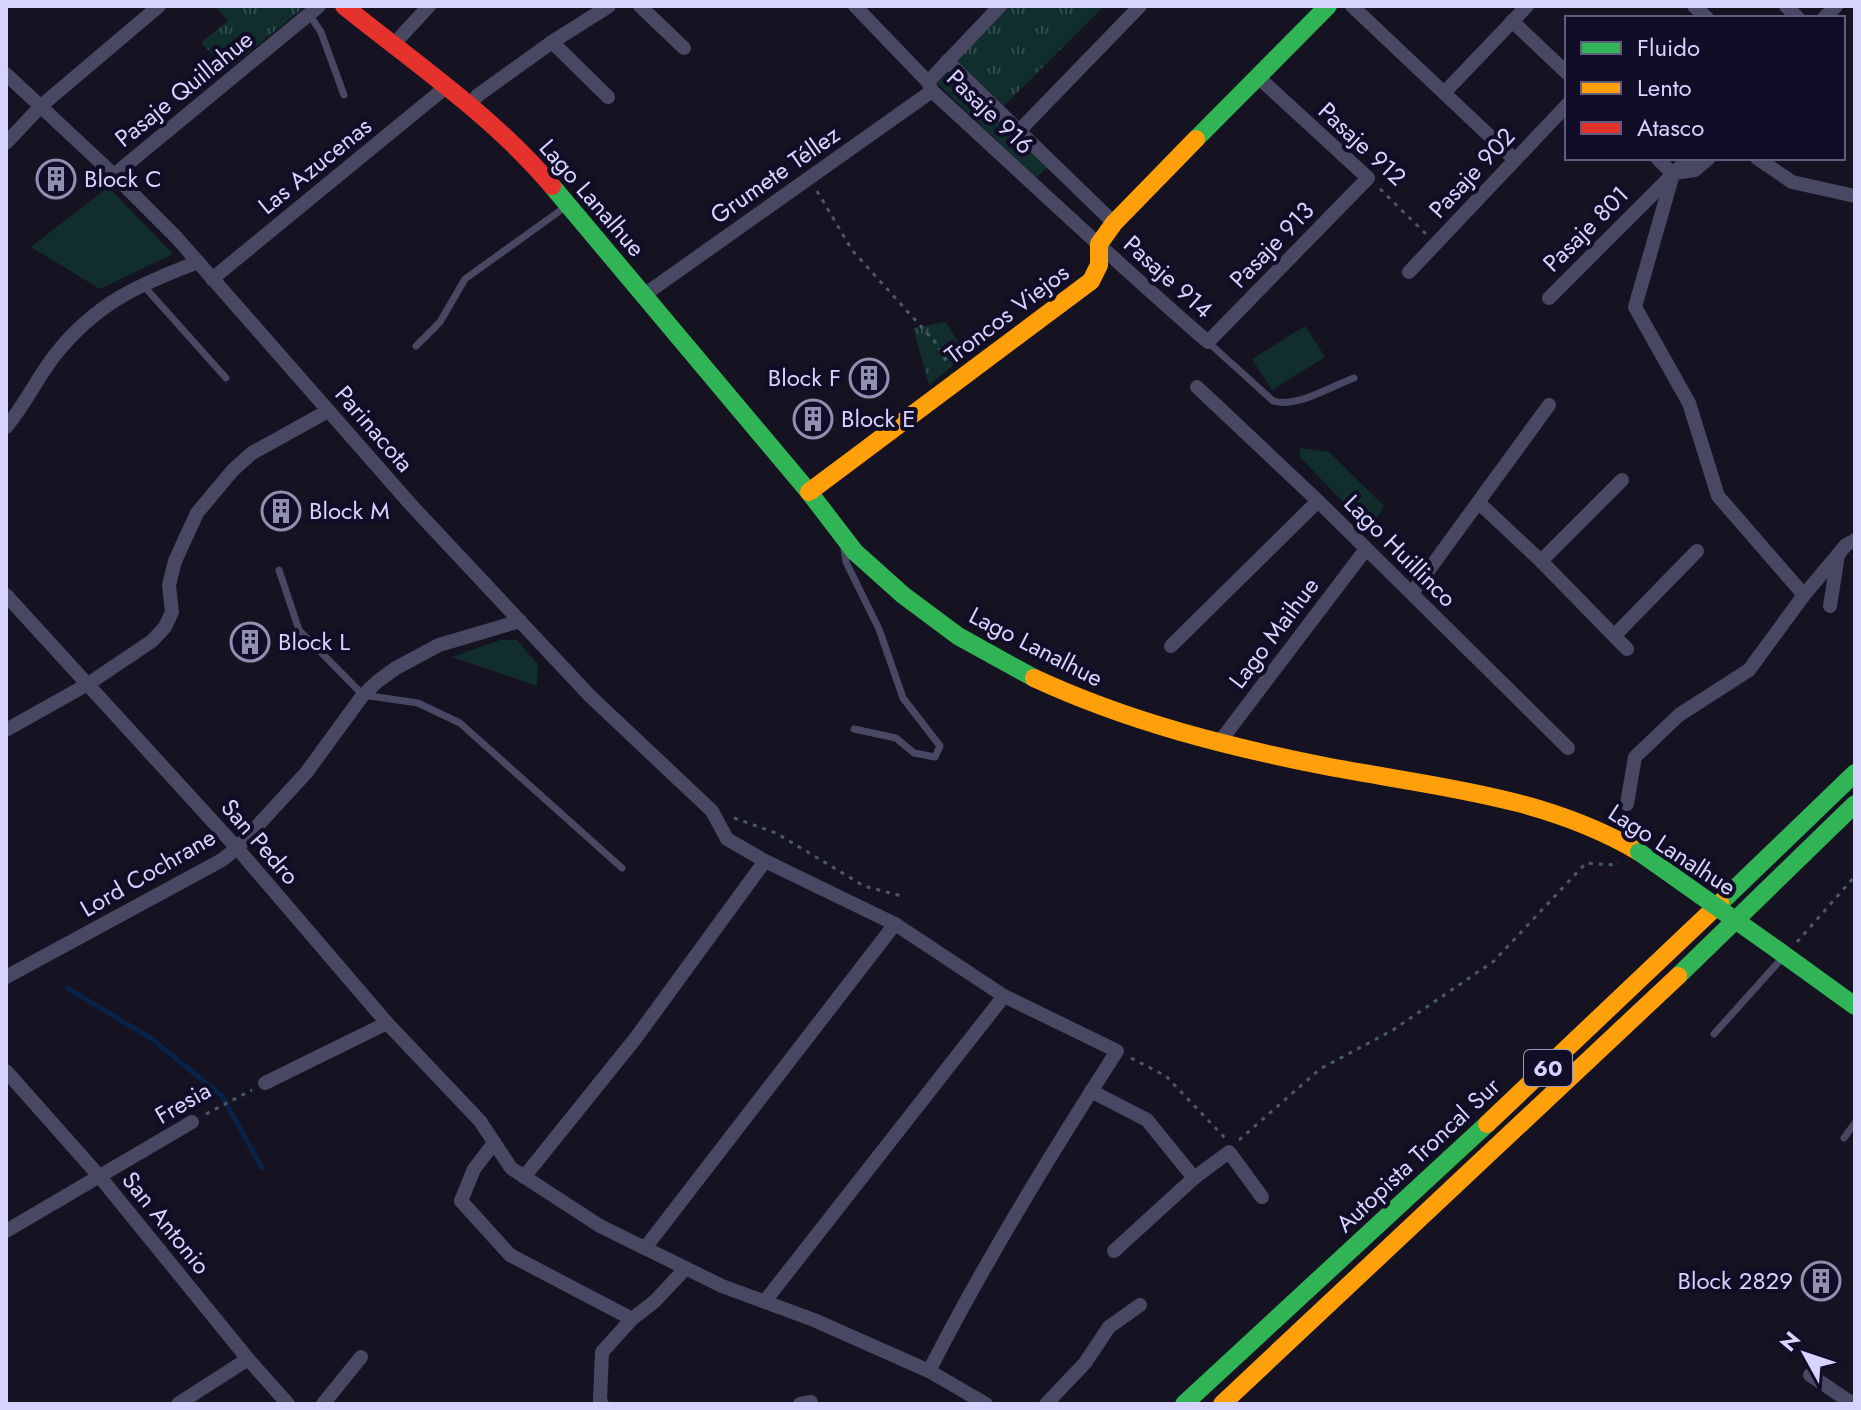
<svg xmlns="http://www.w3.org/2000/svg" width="1861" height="1410" font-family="Jost,sans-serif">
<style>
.grass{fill:#112e2d}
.park{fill:url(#park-tufts)}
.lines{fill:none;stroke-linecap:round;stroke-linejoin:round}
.stream{stroke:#092247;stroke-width:5}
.path{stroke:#485a6a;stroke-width:3;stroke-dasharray:4 6;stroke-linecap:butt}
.lane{stroke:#484862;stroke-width:7}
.street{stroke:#484862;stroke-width:14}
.fast{stroke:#30b455;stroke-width:18}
.slow{stroke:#ff9f0a;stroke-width:18}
.jam{stroke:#e5322d;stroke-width:18}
.fast-bridge{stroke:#30b455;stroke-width:18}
.labels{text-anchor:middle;stroke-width:8;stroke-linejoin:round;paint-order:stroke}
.shield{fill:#110d27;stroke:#9b98be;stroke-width:2}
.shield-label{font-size:22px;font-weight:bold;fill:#d6d3ff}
.street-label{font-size:24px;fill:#d6d3ff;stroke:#110d27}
.poi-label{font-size:24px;fill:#d6d3ff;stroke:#110d27;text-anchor:start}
</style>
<defs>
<pattern id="park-tufts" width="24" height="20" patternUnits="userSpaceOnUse" patternTransform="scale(2)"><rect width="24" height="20" fill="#112e2d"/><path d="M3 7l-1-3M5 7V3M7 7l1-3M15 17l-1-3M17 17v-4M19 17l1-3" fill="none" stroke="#334b4c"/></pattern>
</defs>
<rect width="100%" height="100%" fill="#151321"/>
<g class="grass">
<polygon points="947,72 1048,166 1036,178 937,83"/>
<polygon points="108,187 173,254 100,289 31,247"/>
<polygon points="1305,326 1325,357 1272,390 1252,359"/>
<polygon points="1300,448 1329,452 1384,506 1374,522 1365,525 1300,457"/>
<polygon points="500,640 517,640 538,665 537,686 452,657"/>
</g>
<g class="park">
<polygon points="215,6 302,6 302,9 227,70 201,42 228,21"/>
<polygon points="1009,6 1104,6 1004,106 956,61"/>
<polygon points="946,322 966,355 929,385 913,328"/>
</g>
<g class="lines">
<polyline class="stream" points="67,988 152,1039 222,1096 262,1168"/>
<g class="path">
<polyline points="1380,189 1426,234"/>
<polyline points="817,191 852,250 936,343 949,366"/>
<polyline points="734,818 776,833 864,886 905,897"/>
<polyline points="1797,942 1855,876"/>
<polyline points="1131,1058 1166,1076 1225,1138"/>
<polyline points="206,1114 252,1090"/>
<polyline points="1239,1140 1320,1069 1393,1030 1494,961 1586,863 1615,865 1618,862"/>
</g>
<g class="lane">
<polyline points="309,14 321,32 344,95"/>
<polyline points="142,284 226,378"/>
<path d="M1209 343 1273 401C1298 408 1329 387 1354 378"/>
<polyline points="416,346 440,322 465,279 568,205"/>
<polyline points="844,549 846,562 879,629 903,698 940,746 935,757 914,753 896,738 854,729"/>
<polyline points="279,570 299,630 363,695 418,703 460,723 622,868"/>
<polyline points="1714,1034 1785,955"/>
<polyline points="1844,1138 1855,1123"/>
</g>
<g class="street">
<polyline points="640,6 684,48"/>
<path d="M855 6 928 82 932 91C1024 175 1114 261 1208 342L1368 178 1258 77"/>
<polyline points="1352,6 1515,160"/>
<polyline points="1694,6 1707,18"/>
<polyline points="1786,6 1798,18"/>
<polyline points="1824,18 1836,6"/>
<polyline points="1512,21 1567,73"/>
<polyline points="552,42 608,97"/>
<polyline points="393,45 429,6"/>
<polyline points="947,61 1114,223"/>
<path d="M6 74 114 175 176 237 413 507 590 696 712 811 727 839 765 861 895 924 1004 996 1117 1051C1050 1155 985 1261 929 1371"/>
<polyline points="928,82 1000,6"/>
<polyline points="1444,93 1527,6"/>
<polyline points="469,106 477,96 552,42 609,6"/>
<polyline points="1019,131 1140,6"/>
<polyline points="6,143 41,106 159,6"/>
<polyline points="1657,158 1673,174"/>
<polyline points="1757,158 1792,182 1855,196"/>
<polyline points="1674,173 1695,170 1709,158"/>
<polyline points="1673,174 1635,307 1689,403 1718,496 1804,595"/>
<polyline points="114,175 319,6"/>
<polyline points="1409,272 1567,105"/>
<polyline points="212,279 446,87"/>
<polyline points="644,295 932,91"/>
<polyline points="1549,298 1689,158"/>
<polyline points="1197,387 1318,501 1568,748"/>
<path d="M6 427C25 405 37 378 55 355 96 303 138 285 198 262"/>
<polyline points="1479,503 1541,561 1627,649"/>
<polyline points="1541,561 1622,480"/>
<polyline points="1412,593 1549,405"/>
<polyline points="6,595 237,848 387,1023 480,1121 511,1168 600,1226 722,1286 814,1320 929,1371 986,1404"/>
<polyline points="1830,606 1838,555"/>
<polyline points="1615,635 1697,551"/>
<polyline points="1171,646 1318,501"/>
<polyline points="6,730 88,684 152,641 165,627 172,612 169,585 175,561 197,513 233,470 252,453 328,411"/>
<polyline points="1218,744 1366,549"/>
<polyline points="1627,804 1635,757 1679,715 1749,670 1804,595 1846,545 1855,540"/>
<polyline points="6,977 222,860 237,848 306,773 363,695 378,681 396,668 439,645 520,621"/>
<polyline points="6,1071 100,1177 248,1359 288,1404"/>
<polyline points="265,1083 387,1023"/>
<polyline points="1091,1091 1147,1120 1194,1178"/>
<polyline points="494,1143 474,1169 461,1201 510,1255 632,1319"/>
<polyline points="524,1177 635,1039 765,861"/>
<polyline points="6,1231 192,1122"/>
<polyline points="645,1248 895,924"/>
<polyline points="1114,1251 1194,1178 1229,1152 1262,1197"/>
<polyline points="765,1301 1004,996"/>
<polyline points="1810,1375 1850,1402 1855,1402"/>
<polyline points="178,1404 248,1359"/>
<polyline points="323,1404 361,1357"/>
<polyline points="602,1404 600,1400 602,1352 632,1319 655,1301 686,1268"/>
<polyline points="800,1404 811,1402"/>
<polyline points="1046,1404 1085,1363 1109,1327 1140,1305"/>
</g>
<g class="fast">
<polyline points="1196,139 1328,6"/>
<polyline points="552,186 809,492 855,552 903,595 958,636 1034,678"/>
<polyline points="1720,903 1855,773"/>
<polyline points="1779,951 1855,1006"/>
<polyline points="1678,976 1855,804"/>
<polyline points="1184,1404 1487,1124"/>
</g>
<g class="slow">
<polyline points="809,492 1091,281 1099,265 1099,244 1114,223 1196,139"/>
<path d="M1034 678C1129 722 1228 747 1330 767 1436 787 1545 796 1639 852"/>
<polyline points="1487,1124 1720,903"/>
<polyline points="1222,1404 1678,976"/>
</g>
<path class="jam" d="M344 6C415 63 494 117 552 186"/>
<polyline class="fast-bridge" points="1639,852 1779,951"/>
</g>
<defs>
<symbol id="building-ring" viewBox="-11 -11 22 22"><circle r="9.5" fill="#110d27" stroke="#9290b1" stroke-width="1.5"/><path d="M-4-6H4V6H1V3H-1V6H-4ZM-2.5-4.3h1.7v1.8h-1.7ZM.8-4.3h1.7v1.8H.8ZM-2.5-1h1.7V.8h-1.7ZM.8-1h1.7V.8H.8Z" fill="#9290b1"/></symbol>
</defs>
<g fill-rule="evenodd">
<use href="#building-ring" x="34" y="157" width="44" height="44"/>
<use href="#building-ring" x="847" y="356" width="44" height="44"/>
<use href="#building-ring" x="791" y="397" width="44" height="44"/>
<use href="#building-ring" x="259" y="489" width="44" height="44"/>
<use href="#building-ring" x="228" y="620" width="44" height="44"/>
<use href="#building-ring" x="1799" y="1259" width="44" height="44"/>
</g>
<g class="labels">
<rect class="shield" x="1524" y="1050" width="48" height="36" rx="6"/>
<g class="shield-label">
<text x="1548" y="1076">60</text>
</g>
<g class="street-label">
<text transform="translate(184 89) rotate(-39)" y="8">Pasaje Quillahue</text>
<text transform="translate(990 112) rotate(44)" y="8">Pasaje 916</text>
<text transform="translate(1362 144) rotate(43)" y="8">Pasaje 912</text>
<text transform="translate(315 166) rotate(-39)" y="8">Las Azucenas</text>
<text transform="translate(1472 173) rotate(-47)" y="8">Pasaje 902</text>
<text transform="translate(775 175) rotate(-35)" y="8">Grumete Téllez</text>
<text transform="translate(592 198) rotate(49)" y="8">Lago Lanalhue</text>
<text transform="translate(1586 229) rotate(-45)" y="8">Pasaje 801</text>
<text transform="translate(1272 245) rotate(-46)" y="8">Pasaje 913</text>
<text transform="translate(1168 277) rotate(42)" y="8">Pasaje 914</text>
<text transform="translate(1007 314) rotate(-37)" y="8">Troncos Viejos</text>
<text transform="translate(374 429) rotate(49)" y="8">Parinacota</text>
<text transform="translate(1400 551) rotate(45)" y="8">Lago Huillinco</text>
<text transform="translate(1274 633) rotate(-53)" y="8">Lago Maihue</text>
<text transform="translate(1036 647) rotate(27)" y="8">Lago Lanalhue</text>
<text transform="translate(260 842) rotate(49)" y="8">San Pedro</text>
<text transform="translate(1672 850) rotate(33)" y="8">Lago Lanalhue</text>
<text transform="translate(148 873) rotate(-30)" y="8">Lord Cochrane</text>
<text transform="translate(183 1103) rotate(-30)" y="8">Fresia</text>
<text transform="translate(1418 1155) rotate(-43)" y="8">Autopista Troncal Sur</text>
<text transform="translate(166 1223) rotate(51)" y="8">San Antonio</text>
</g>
<g class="poi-label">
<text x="84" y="187">Block C</text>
<text x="841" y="386" text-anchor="end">Block F</text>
<text x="841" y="427">Block E</text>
<text x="309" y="519">Block M</text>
<text x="278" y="650">Block L</text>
<text x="1793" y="1289" text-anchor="end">Block 2829</text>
</g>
</g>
<rect width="1861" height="1410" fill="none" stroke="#d6d3ff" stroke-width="16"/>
<rect x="1565" y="16" width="280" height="144" fill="#110d27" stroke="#605c7d" stroke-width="2"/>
<rect x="1581" y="42" width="40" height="12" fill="#30b455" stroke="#605c7d" stroke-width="2"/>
<text x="1637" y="56" font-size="24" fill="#d6d3ff">Fluido</text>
<rect x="1581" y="82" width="40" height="12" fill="#ff9f0a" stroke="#605c7d" stroke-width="2"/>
<text x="1637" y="96" font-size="24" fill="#d6d3ff">Lento</text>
<rect x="1581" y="122" width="40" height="12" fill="#e5322d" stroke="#605c7d" stroke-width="2"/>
<text x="1637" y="136" font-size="24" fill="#d6d3ff">Atasco</text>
<g transform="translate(1805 1354) rotate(310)" stroke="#110d27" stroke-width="6" paint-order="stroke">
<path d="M0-6L14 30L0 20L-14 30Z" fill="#d6d3ff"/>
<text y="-12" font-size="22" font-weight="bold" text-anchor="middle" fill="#d6d3ff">N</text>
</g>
</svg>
